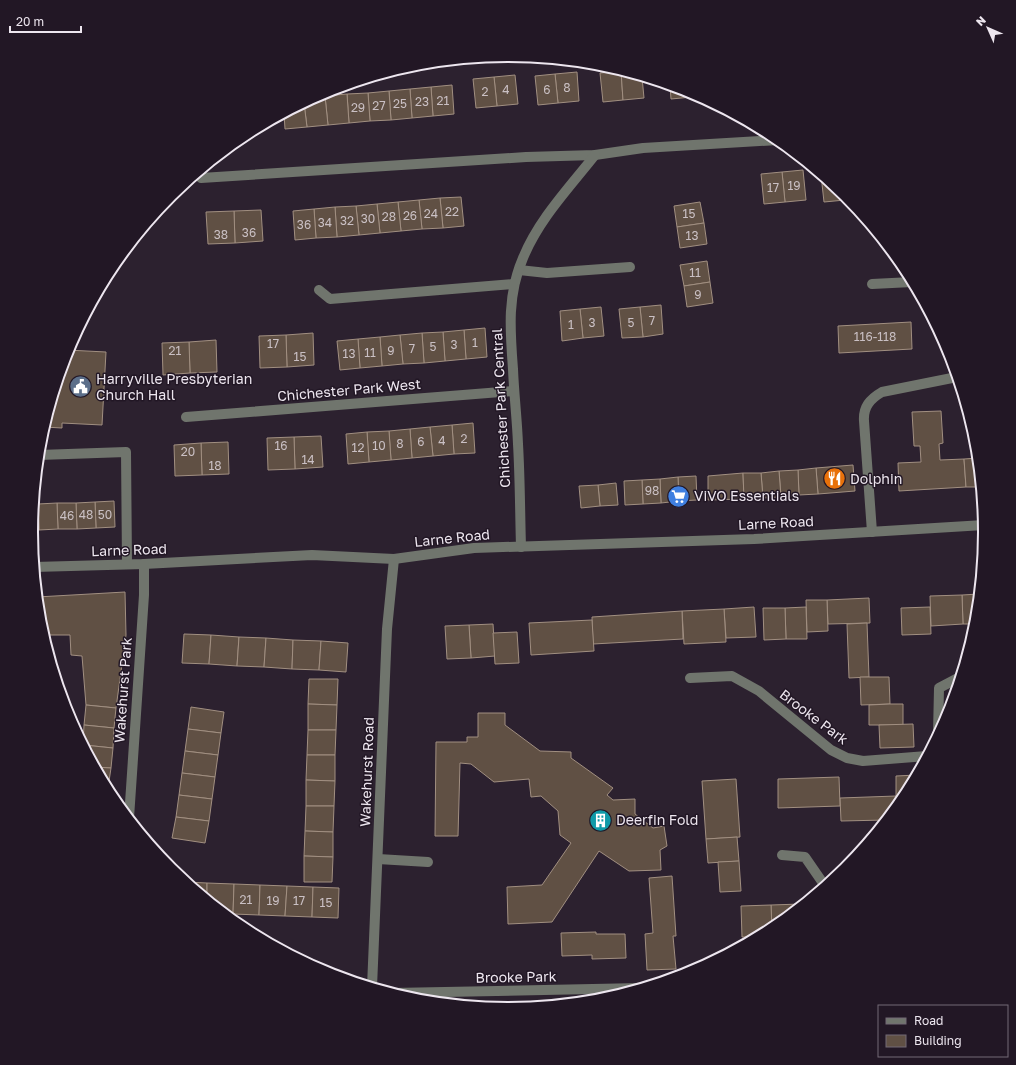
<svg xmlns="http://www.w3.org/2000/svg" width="1016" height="1065" font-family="'Golos Text',sans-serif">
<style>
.building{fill:#605044;stroke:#a18f81}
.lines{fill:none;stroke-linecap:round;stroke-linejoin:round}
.minor{stroke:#70756d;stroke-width:10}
.labels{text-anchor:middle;stroke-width:3;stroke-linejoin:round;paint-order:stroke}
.number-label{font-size:12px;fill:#cac0c4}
.poi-label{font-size:14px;fill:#ede6ef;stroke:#221725;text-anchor:start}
.street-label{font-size:14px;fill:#ede6ef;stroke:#221725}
.rim{fill:none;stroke:#ede6ef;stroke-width:2}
</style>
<rect width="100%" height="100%" fill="#2c212f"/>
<g class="building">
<polygon points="621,71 623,100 603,102 600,73"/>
<polygon points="621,71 642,77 644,98 623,100"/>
<polygon points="577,72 579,101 558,103 555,74"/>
<polygon points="555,74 558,103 538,105 535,76"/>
<polygon points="515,75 518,104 497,106 494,77"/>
<polygon points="494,77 497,106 476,108 473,79"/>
<polygon points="452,85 454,114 433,116 431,87"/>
<polygon points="670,86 691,92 692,97 671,99"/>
<polygon points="431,87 433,116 412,118 410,89"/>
<polygon points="410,89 412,118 391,120 389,91"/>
<polygon points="389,91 391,120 370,121 368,93"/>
<polygon points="368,93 370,121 349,123 347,94"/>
<polygon points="347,94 349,123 328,125 325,96"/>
<polygon points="325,96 328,125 307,127 304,103 316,97"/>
<polygon points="304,103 307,127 285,129 284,114"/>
<polygon points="803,170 806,200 785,202 782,172"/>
<polygon points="782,172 785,202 764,204 761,174"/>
<polygon points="821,175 844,194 845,200 824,202"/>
<polygon points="461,197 464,226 443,228 440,198"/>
<polygon points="440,198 443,228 422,229 419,200"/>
<polygon points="419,200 422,229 401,231 398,202"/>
<polygon points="398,202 401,231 380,233 377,204"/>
<polygon points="700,202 704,223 677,227 674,206"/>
<polygon points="377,204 380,233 359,235 356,206"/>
<polygon points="356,206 359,235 337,237 335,207"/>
<polygon points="335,207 337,237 316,238 314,209"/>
<polygon points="314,209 316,238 295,240 293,211"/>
<polygon points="261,210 263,241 235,243 234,211"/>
<polygon points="234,211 235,243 208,244 206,212"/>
<polygon points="704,223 707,244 680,248 677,227"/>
<polygon points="707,261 710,282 684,286 680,265"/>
<polygon points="710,282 713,303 687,307 684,286"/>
<polygon points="661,305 663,334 643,337 640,307"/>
<polygon points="601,307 604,336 583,338 580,309"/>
<polygon points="640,307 643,337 622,338 619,309"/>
<polygon points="580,309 583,338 562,341 560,311"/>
<polygon points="911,322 912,349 839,353 838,326"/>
<polygon points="485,328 487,357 466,359 464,330"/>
<polygon points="464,330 466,359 445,361 443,332"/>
<polygon points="443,332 445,361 424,363 422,333"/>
<polygon points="313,333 314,365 287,367 286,335"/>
<polygon points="422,333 424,363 403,364 400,335"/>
<polygon points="286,335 287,367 260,368 259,336"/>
<polygon points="400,335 403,364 382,366 380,337"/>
<polygon points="380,337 382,366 360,368 358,339"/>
<polygon points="358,339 360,368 340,370 337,341"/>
<polygon points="216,340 217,372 190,373 189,342"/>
<polygon points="189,342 190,373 163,375 162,343"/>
<polygon points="67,350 106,352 102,425 62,423 62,428 44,427"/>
<polygon points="941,411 943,443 939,444 940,460 964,459 966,487 899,491 898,463 921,462 920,446 914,446 912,412"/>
<polygon points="473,423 475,453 454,454 452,425"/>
<polygon points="452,425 454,454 433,456 430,427"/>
<polygon points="430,427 433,456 412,458 410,429"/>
<polygon points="410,429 412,458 391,460 389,431"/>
<polygon points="389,431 391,460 369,462 367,432"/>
<polygon points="367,432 369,462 348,464 346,434"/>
<polygon points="321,436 323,467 295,469 294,437"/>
<polygon points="294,437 295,469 268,470 267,438"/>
<polygon points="228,442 229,474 202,475 201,443"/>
<polygon points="201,443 202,475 175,476 174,445"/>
<polygon points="978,458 980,487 966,487 964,459"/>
<polygon points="853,465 855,491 818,494 816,468"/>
<polygon points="816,468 818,494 799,495 798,470"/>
<polygon points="798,470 799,495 781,497 779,471"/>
<polygon points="779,471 781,497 763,498 761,473"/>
<polygon points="743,473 744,499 708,500 708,476"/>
<polygon points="743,473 761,473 763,498 744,499"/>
<polygon points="696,476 697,500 679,501 678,477"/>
<polygon points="678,477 679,501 661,503 660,479"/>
<polygon points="660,479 661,503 643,504 642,480"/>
<polygon points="642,480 643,504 625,505 624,481"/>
<polygon points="616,483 618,505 600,506 598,485"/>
<polygon points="598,485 600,506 581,508 579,486"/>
<polygon points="114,501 115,527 96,528 95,502"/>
<polygon points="95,502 96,528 77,529 76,503"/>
<polygon points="57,503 76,503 77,529 58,529"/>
<polygon points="57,503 58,529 39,530 38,504"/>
<polygon points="34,504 38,504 39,530 31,530"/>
<polygon points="125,592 126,635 116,708 86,705 82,656 71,655 70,635 47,635 46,629 41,630 37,597"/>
<polygon points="979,594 976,624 963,624 962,595"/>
<polygon points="962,595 963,624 931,626 930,596"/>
<polygon points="869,598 870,623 828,624 827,600"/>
<polygon points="806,600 827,600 828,631 807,632"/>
<polygon points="754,607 756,637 726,638 724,609"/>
<polygon points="806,607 807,639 786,639 785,608"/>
<polygon points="930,607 931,634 902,635 901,608"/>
<polygon points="763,608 785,608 786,639 764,640"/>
<polygon points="724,609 726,642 684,644 682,611"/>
<polygon points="682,611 683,639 593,644 592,617"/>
<polygon points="592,620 594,651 531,655 529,623"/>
<polygon points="867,623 869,677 849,678 847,624"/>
<polygon points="493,624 495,656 471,658 469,625"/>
<polygon points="469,625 471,658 447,659 445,626"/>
<polygon points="517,632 519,663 495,664 493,633"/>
<polygon points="184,634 211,635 209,664 182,663"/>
<polygon points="211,635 239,637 237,666 209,664"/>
<polygon points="239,637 266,638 264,667 237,666"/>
<polygon points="266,638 293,640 292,669 264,667"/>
<polygon points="293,640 321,641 319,670 292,669"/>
<polygon points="321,641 348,643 346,672 319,670"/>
<polygon points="860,677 889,677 890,704 861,705"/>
<polygon points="309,679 338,679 337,705 308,704"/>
<polygon points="308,704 337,705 336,730 308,730"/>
<polygon points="890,704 903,704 903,725 869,725 869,705"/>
<polygon points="86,705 116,708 114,728 84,725"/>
<polygon points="191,707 224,712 221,733 188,729"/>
<polygon points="478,713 505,713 505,725 540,751 571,752 571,758 613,788 607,795 613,800 635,799 635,814 653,828 664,826 667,846 660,850 661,870 629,871 599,851 552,922 508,924 507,887 542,885 571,843 560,835 558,811 541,796 531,797 529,779 494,782 471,764 460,763 458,836 435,836 436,742 467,742 467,737 478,737"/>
<polygon points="913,724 914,747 880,748 879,725"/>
<polygon points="84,725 114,728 113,748 84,745 83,744"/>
<polygon points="188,729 221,733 218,755 185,751"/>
<polygon points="308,730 336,730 335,755 307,755"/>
<polygon points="84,745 113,748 111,768 95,767"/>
<polygon points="185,751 218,755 215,777 182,773"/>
<polygon points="307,755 335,755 335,781 306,780"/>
<polygon points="95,767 111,768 108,788 106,788"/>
<polygon points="182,773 215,777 212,799 179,795"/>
<polygon points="917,775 904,798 886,820 841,821 840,798 896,796 896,776"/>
<polygon points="839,777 840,806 778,808 778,779"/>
<polygon points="736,779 740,837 706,839 702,781"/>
<polygon points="306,780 335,781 334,806 306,806"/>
<polygon points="179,795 212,799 209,821 176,817"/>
<polygon points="306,806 334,806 333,832 305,831"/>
<polygon points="176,817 209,821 205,843 172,838"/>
<polygon points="305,831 333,832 333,857 304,856"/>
<polygon points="737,837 739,861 708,863 706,839"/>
<polygon points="304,856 333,857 332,882 304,882"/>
<polygon points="739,861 741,891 720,892 718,862"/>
<polygon points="672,876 676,936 673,936 676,969 647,970 645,934 653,933 649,878"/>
<polygon points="186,882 207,883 207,899"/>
<polygon points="207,883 234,884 233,914 224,914 207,899"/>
<polygon points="234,884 260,885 259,915 233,914"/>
<polygon points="260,885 287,886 285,916 259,915"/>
<polygon points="287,886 313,887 312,917 285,916"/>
<polygon points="313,887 339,888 338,918 312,917"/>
<polygon points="801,904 801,906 772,930 771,905"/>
<polygon points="771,905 772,930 759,937 742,937 741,906"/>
<polygon points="596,932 596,934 625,934 626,958 592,959 592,955 562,956 561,933"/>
</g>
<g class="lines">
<g class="minor">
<polyline points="201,178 526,157 595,155 643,148 778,140"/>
<polyline points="519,270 547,273 630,267"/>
<polyline points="872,284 912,282"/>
<polyline points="319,290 330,299 514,284"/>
<polyline points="186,417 514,391"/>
<polyline points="39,455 126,452 127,564"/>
<path d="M872 532 864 421C863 407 870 399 882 392L957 377"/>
<path d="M521 547C520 512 520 478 518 444 517 419 514 394 513 369 510 330 507 295 523 258 539 219 569 188 595 155"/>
<polyline points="34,567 144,564 312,555 394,559 474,548 754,539 984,525"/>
<polyline points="690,678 732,676 759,691 831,750 847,758 863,761 927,756"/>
<polyline points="938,734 939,688 960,677"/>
<polyline points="129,818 144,595 144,564"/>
<polyline points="782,855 805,857 825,886"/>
<polyline points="378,859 428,862"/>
<polyline points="372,987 387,629 394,559"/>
<polyline points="392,993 641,988"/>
</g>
</g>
<defs>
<symbol id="civic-disc" viewBox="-11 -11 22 22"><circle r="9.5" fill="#5c6f8a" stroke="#221725"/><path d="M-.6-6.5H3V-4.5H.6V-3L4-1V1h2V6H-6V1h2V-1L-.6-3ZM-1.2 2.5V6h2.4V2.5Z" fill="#fff"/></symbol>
<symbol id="restaurant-disc" viewBox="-11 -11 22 22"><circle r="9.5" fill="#e8710a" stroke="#221725"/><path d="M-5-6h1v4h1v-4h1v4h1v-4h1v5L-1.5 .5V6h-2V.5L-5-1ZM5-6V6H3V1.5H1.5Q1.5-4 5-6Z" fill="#fff"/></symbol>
<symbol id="supermarket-disc" viewBox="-11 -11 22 22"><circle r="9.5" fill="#3f7fe0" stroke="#221725"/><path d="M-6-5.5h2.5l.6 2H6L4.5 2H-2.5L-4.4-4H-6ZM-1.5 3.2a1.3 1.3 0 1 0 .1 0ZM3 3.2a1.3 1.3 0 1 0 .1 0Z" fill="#fff"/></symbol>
<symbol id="building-disc" viewBox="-11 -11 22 22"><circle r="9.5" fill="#0f9aa8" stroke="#221725"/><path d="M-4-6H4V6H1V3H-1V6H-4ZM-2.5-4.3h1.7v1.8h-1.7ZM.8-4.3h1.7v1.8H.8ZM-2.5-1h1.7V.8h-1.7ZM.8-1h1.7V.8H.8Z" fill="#fff"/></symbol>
</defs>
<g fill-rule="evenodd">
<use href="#civic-disc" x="68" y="374" width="25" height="25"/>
<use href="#restaurant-disc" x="822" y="466" width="25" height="25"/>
<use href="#supermarket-disc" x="666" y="484" width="25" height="25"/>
<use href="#building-disc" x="588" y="808" width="25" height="25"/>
</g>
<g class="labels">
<g class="number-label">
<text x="567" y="92">8</text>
<text x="506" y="94">4</text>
<text x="547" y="94">6</text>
<text x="485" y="96">2</text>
<text x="443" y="105">21</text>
<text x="422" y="106">23</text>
<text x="400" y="108">25</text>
<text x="379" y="110">27</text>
<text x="358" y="112">29</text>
<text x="794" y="190">19</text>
<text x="773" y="192">17</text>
<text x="452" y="216">22</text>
<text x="431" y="218">24</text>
<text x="689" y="218">15</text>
<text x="410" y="220">26</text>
<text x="389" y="221">28</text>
<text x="368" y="223">30</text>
<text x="347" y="225">32</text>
<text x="325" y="227">34</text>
<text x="304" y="229">36</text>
<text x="249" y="237">36</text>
<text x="221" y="239">38</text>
<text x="692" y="240">13</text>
<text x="695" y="277">11</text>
<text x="698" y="299">9</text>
<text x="652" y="325">7</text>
<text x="592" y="327">3</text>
<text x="631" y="327">5</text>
<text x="571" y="329">1</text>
<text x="875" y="341">116-118</text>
<text x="475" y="347">1</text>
<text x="273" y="348">17</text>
<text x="454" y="349">3</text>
<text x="433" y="351">5</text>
<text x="412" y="353">7</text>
<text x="175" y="355">21</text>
<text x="391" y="355">9</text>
<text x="370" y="357">11</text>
<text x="349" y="358">13</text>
<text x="300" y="361">15</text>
<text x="464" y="443">2</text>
<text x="442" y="445">4</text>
<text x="421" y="446">6</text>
<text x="400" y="448">8</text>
<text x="281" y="450">16</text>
<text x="379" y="450">10</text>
<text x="358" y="452">12</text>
<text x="188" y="456">20</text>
<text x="308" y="464">14</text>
<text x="215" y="470">18</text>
<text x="652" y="495">98</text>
<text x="86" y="519">48</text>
<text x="105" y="519">50</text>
<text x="67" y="520">46</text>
<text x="246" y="904">21</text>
<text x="273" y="905">19</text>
<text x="299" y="905">17</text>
<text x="326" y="907">15</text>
</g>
<g class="poi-label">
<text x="96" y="384">Harryville Presbyterian<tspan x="96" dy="16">Church Hall</tspan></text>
<text x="850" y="484">Dolphin</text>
<text x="694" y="501">ViVO Essentials</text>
<text x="616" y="825">Deerfin Fold</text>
</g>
<g class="street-label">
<text transform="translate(349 390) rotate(-5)" y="5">Chichester Park West</text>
<text transform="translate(501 408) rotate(-93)" y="5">Chichester Park Central</text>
<text transform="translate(776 523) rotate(-3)" y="5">Larne Road</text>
<text transform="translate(452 538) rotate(-6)" y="5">Larne Road</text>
<text transform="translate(129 550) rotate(-2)" y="5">Larne Road</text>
<text transform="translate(123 690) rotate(-86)" y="5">Wakehurst Park</text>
<text transform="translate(814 717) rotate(37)" y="5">Brooke Park</text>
<text transform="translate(367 772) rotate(-88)" y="5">Wakehurst Road</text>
<text transform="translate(516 977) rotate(-1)" y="5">Brooke Park</text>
</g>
</g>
<path d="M0 0H1016V1065H0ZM38 532a470 470 0 1 1 940 0a470 470 0 1 1-940 0Z" fill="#221725" fill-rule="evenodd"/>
<path class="rim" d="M38 532a470 470 0 1 1 940 0a470 470 0 1 1-940 0Z"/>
<rect x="878" y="1005" width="130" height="52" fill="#221725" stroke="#736a76"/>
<rect x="886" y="1018" width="20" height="6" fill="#70756d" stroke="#736a76"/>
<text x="914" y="1025" font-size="12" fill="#ede6ef">Road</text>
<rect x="886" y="1035" width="20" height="12" fill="#605044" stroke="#736a76"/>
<text x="914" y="1045" font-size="12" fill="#ede6ef">Building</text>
<g transform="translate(988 28) rotate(315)" stroke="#221725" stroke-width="3" paint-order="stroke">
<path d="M0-3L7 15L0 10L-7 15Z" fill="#ede6ef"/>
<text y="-6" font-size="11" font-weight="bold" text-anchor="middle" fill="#ede6ef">N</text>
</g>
<path d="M10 26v6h71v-6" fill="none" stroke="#ede6ef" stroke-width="2"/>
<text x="16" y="26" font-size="12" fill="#ede6ef" stroke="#221725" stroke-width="3" paint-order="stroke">20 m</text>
</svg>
